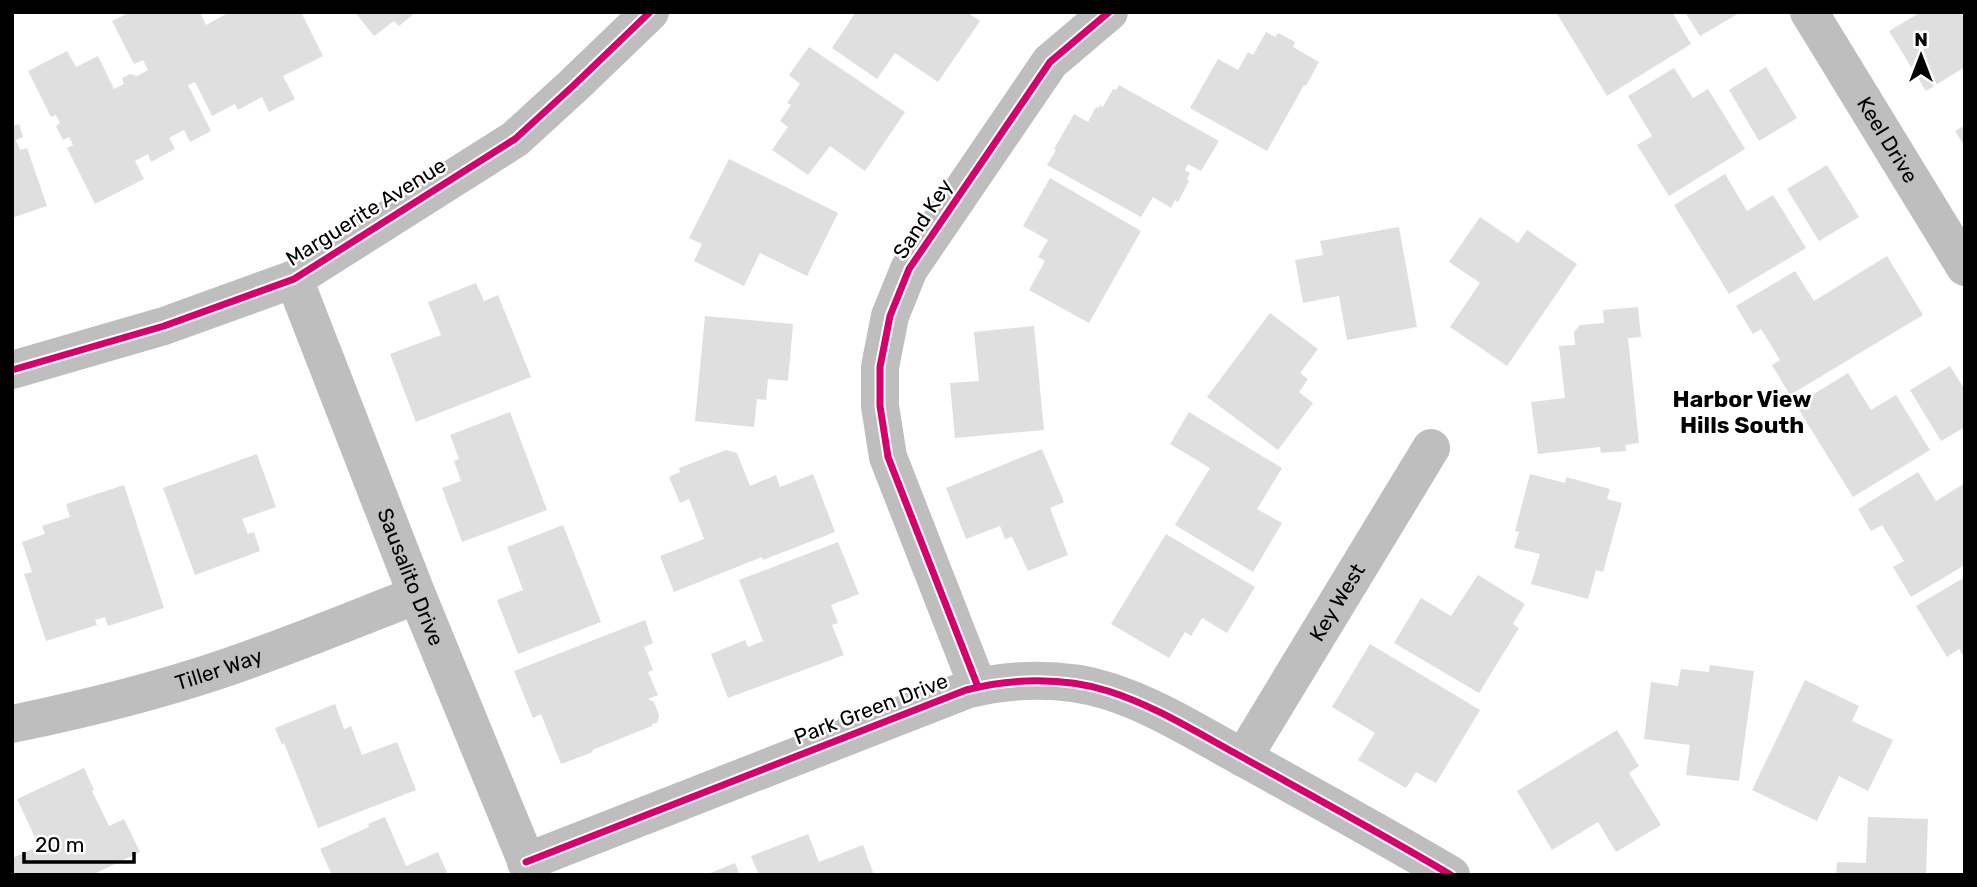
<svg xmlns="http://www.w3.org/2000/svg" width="1977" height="887" font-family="Rubik,sans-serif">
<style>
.building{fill:#dfdfdf}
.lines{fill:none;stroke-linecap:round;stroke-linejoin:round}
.minor{stroke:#bebebe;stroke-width:38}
.cycleway-casing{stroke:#fff;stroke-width:11}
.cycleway{stroke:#d6006c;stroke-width:7}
.labels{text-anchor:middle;stroke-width:5;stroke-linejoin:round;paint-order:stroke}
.street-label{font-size:21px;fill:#000;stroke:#fff}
.neighbourhood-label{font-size:23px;font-weight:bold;fill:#000;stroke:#fff}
</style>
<rect width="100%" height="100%" fill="#fff"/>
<g class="building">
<polygon points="130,12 200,12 206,25 226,14 225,12 301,12 323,56 283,76 295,99 269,112 262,97 238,110 235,104 212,116 195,82 188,85 211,131 190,142 184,130 169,138 175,149 151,162 148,154 135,161 144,179 95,204 67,148 73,145 69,137 63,140 56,126 60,123 56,115 51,117 28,71 67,51 76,67 98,56 114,89 124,84 122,78 130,74 137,76 148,70 143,60 134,64 112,21"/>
<polygon points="355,12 416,12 399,26 394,21 374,36"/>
<polygon points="856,12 967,12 980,21 938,82 895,53 877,79 832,48"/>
<polygon points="1556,12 1672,12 1691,44 1607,96"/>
<polygon points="1685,12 1741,12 1700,36"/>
<polygon points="1921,12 1965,12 1965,67 1926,91 1889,31"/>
<polygon points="1266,32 1275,37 1278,33 1295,42 1293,47 1319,62 1306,86 1304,85 1267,151 1190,108 1218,59 1238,70 1248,52 1253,55"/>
<polygon points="809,47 905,112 865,171 830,146 808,175 772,150 788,127 780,121 791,105 787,103 800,84 789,75"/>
<polygon points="1766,67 1797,118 1759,141 1729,90"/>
<polygon points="1674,68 1693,98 1708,89 1745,149 1669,196 1637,145 1652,136 1628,96"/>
<polygon points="1119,85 1219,141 1201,171 1188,164 1185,170 1190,173 1187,179 1189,181 1178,202 1175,200 1171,208 1153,197 1141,217 1047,165 1056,150 1054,149 1074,114 1088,122 1096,107 1099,108 1100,105 1103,107 1113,89 1116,90"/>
<polygon points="19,124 23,137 16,140 20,150 27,148 47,206 12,218 12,126"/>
<polygon points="1965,125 1965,147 1955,131"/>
<polygon points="729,159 838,213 807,276 760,253 744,286 694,261 702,244 689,238"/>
<polygon points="1827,165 1859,217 1819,241 1787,189"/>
<polygon points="1725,174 1747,211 1773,195 1806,248 1729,294 1674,205"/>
<polygon points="1050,178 1141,231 1089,323 1029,290 1045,261 1038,257 1048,240 1023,226"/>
<polygon points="1480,217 1518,243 1527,230 1577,264 1507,366 1450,327 1480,283 1449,262"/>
<polygon points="1399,227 1417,327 1347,340 1339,296 1303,303 1295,260 1323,255 1320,241"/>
<polygon points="1887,256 1923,315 1790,395 1772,365 1780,360 1761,329 1753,334 1736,306 1795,271 1814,301"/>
<polygon points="476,283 484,301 498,295 531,377 416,422 390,354 441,335 428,302"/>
<polygon points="1638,307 1641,337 1628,338 1639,443 1625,445 1626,451 1601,453 1600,447 1538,454 1531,402 1565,398 1559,346 1575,345 1574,332 1580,325 1604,323 1603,310"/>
<polygon points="1270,313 1318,349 1300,373 1308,379 1299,392 1313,403 1278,450 1207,397"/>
<polygon points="705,316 793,324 788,381 768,379 766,400 757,399 754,427 695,421"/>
<polygon points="1034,326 1044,430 955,438 950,383 979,381 974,332"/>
<polygon points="1950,366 1965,390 1965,427 1941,441 1910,390"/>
<polygon points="1848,373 1871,410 1896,395 1930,450 1853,497 1796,405"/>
<polygon points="510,412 547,510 462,542 442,488 461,481 454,461 459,459 450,435"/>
<polygon points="1189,412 1282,468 1257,509 1282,523 1253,572 1175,525 1210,468 1170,444"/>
<polygon points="1042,449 1064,502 1050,508 1068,555 1028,571 1012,537 1005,539 1000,526 966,539 946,488"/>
<polygon points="726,450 737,453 750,486 776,475 780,487 813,474 835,532 763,560 762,557 674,592 660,556 704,539 689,499 680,503 669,477 680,472 679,468"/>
<polygon points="257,454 276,507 242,519 248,534 254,532 260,551 195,575 163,488"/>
<polygon points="1918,472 1936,501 1965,483 1965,565 1911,597 1893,567 1904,561 1882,525 1871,531 1858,509"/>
<polygon points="1530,474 1565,483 1566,477 1610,489 1607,499 1622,503 1603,572 1596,570 1588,599 1531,584 1540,554 1514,548 1519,532 1515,531"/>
<polygon points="124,485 164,608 108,626 105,617 95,620 97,625 46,641 24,574 32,572 22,542 45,534 42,526 70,517 66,504"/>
<polygon points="563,525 601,622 518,654 497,600 523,590 507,547"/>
<polygon points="1166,534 1255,587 1227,633 1202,618 1191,636 1185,632 1169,658 1111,624"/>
<polygon points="838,542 859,594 831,605 838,623 832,625 844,655 728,698 711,654 745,640 748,647 763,641 739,580"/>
<polygon points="1478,575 1525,604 1513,624 1519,628 1479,693 1394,643 1421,598 1451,616"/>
<polygon points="1965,577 1965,659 1959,649 1947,657 1916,606"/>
<polygon points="645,620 653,643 644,647 653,670 648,672 658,695 648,699 654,702 659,715 657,723 652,724 652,726 592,750 593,752 561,764 541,714 533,718 514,671"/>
<polygon points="1370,644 1480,710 1436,783 1416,772 1406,788 1358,760 1375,733 1332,707"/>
<polygon points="1710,665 1754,671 1739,781 1686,775 1690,745 1644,739 1651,682 1678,686 1681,669 1709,672"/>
<polygon points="1805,680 1859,706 1852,721 1893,740 1868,791 1839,776 1817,821 1752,790"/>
<polygon points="335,704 344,729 351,726 362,755 397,742 416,790 318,828 284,743 282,745 275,728"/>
<polygon points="1617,730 1639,766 1629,773 1661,825 1616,852 1598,822 1552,850 1517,791"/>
<polygon points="84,768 94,790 92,791 109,826 124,819 140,852 92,875 13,875 12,858 39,846 17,799"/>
<polygon points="385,817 406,866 438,852 448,875 332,875 320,849 369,827 368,824"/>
<polygon points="1868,817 1928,819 1926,875 1836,875 1837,862 1866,863"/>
<polygon points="808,834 819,862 863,845 874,875 759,875 751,856"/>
<polygon points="735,863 740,875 705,875"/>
</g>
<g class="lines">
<g class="minor">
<path id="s1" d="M1809 12 1965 267"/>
<path id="s2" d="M294 279 417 595 532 875"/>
<polyline points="12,370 164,326 294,279 515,139 573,86 650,12"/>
<polyline points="978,687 888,457 880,406 880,367 890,316 909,269 1050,62 1109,12"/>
<path id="s3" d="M12 724C85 709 158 691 228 667 292 645 355 619 417 595"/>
<path id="s4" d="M1243 758 1431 448"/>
<path d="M526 862 966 690C1011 678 1064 677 1108 691 1156 706 1199 734 1242 757 1312 796 1382 834 1451 875"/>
</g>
<defs>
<g id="cycleway">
<polyline points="12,370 164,326 294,279 515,139 573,86 650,12"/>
<polyline points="978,687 888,457 880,406 880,367 890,316 909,269 1050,62 1109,12"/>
<path d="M526 862 966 690C1011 678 1064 677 1108 691 1156 706 1199 734 1242 757 1312 796 1382 834 1451 875"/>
</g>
</defs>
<use href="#cycleway" class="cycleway-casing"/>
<use href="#cycleway" class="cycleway"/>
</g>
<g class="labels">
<g class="street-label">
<text dy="7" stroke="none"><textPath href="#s1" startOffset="150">Keel Drive</textPath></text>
<text transform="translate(366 212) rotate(-32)" y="7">Marguerite Avenue</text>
<text transform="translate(923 219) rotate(-57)" y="7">Sand Key</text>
<text dy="7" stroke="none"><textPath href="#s2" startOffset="320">Sausalito Drive</textPath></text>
<text dy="7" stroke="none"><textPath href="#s4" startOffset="182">Key West</textPath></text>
<text dy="7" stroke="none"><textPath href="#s3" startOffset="214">Tiller Way</textPath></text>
<text transform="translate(871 709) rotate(-21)" y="7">Park Green Drive</text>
</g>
<g class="neighbourhood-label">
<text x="1742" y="407">Harbor View<tspan x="1742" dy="26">Hills South</tspan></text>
</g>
</g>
<rect width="1977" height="887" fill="none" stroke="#000000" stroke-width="28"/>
<g transform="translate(1921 56)" stroke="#ffffff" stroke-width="5" paint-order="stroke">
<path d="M0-5L12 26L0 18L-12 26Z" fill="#000000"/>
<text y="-10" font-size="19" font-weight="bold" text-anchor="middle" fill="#000000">N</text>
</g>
<path d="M24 852v10h110v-10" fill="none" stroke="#000000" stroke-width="3.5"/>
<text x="35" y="852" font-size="21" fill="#000000" stroke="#ffffff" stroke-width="5" paint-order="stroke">20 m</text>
</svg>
